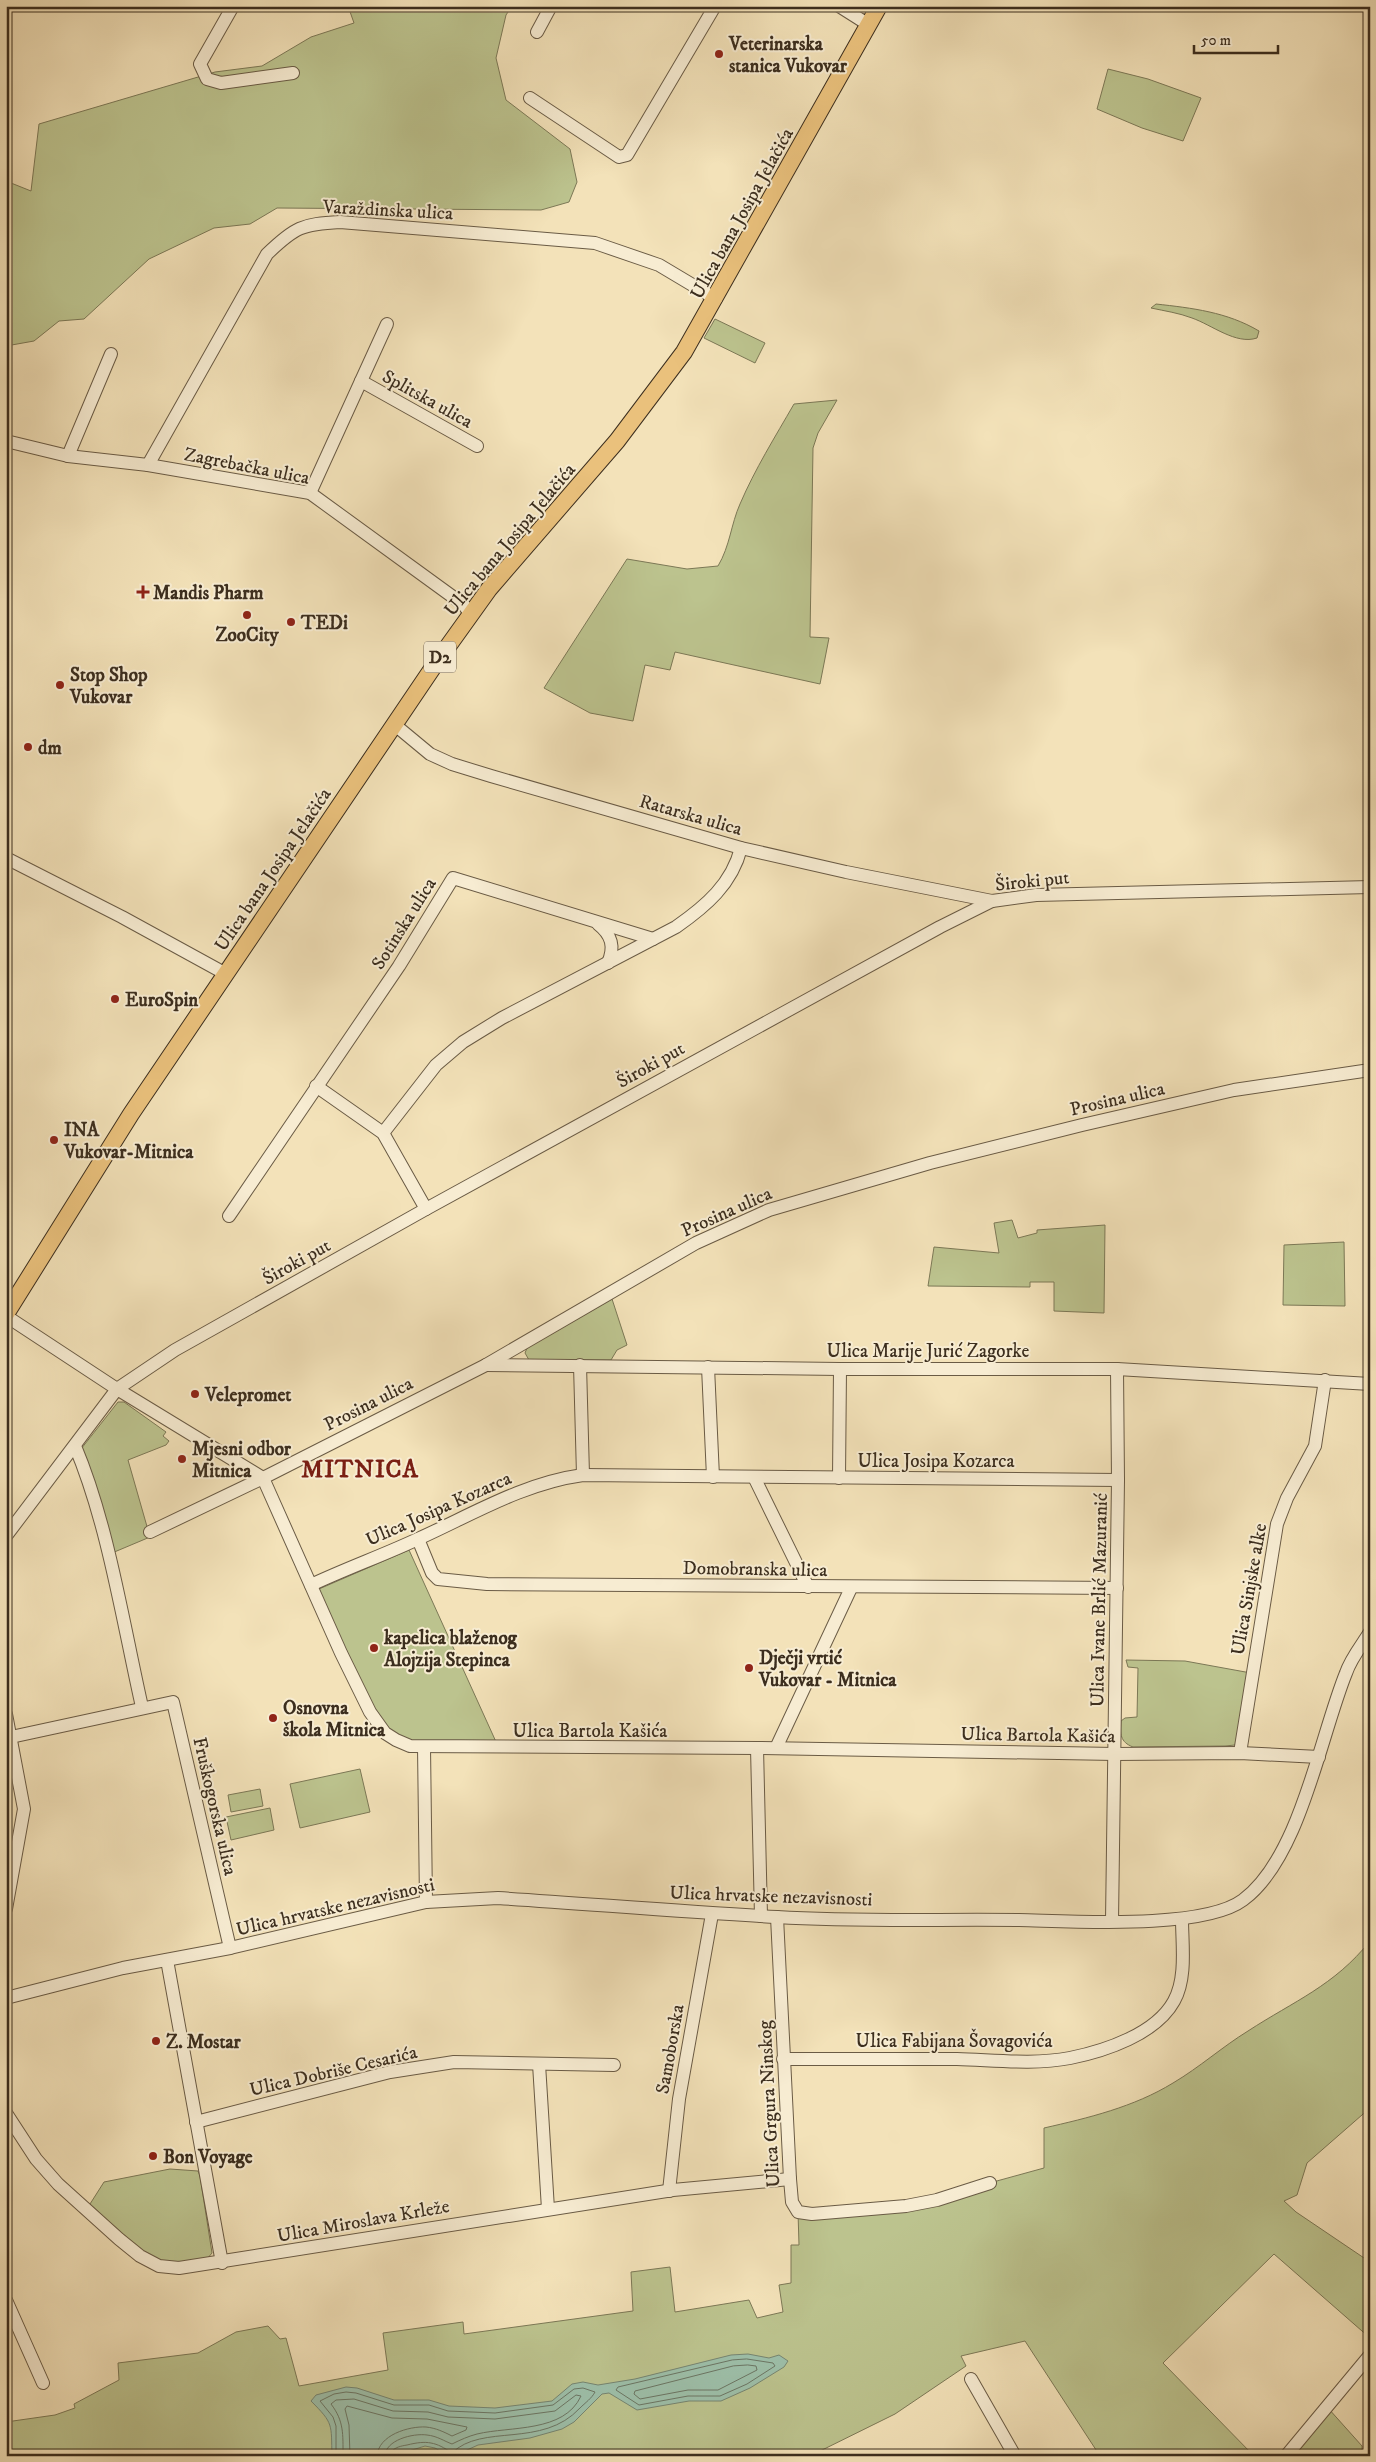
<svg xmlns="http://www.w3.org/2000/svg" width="1376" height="2462" font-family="'IM FELL DW Pica',serif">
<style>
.green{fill:#bcc38e;stroke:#7c7856}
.water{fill:#9dbfa9;stroke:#768571}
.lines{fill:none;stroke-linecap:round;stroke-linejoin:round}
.shore{stroke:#6c7664;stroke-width:1}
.minor-casing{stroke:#6a5b45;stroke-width:14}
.major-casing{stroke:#3c2e1e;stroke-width:18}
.minor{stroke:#f7ecd2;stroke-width:12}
.major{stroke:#eac17c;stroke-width:16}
.poi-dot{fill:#8f2418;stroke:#f7ecd2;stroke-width:2}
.labels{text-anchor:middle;stroke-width:4;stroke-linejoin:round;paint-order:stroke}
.shield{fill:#f7ecd2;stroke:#746754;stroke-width:1}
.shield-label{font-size:18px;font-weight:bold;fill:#3c2e1e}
.poi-label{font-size:19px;font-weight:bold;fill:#3c2e1e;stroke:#f7ecd2;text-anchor:start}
.street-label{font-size:19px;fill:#3c2e1e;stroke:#f7ecd2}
.district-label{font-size:24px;font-weight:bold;letter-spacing:1px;fill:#7a1f14;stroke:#f7ecd2}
</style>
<rect width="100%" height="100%" fill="#f3e2b9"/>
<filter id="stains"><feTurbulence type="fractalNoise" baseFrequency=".004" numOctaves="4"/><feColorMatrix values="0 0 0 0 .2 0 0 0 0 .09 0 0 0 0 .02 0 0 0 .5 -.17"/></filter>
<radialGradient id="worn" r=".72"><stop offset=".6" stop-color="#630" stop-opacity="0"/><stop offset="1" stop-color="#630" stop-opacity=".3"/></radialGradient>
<g class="green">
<polygon points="348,6 512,6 506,15 496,58 506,100 570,149 577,182 569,202 541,210 277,208 250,224 214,228 149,259 84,319 59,321 34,341 6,346 6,181 31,191 39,124 215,72 262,66 311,37 354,23"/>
<polygon points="1108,69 1148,79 1201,98 1183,141 1142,128 1097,109"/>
<path d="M1156 304C1192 308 1227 312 1259 331L1257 338C1236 345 1212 325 1192 318 1179 313 1165 311 1151 308Z"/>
<polygon points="715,319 765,343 755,363 704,338"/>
<path d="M837 400 818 433 813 448 810 637 829 638 820 684 675 652 670 670 645 665 633 721 590 713 544 688 627 559 687 569 718 566C730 546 731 524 740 504 755 469 775 437 794 404Z"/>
<polygon points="1012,1220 1018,1238 1037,1233 1037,1230 1105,1225 1104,1313 1054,1311 1054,1282 1030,1282 1030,1287 928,1286 934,1247 999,1253 994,1223"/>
<polygon points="1344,1242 1345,1306 1283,1305 1284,1245"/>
<polygon points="612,1299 627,1345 617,1350 611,1360 529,1360 525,1353 527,1348"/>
<polygon points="118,1402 124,1402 166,1432 163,1436 169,1441 166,1445 128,1460 150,1537 112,1553 81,1449"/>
<path d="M409 1550 497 1744C469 1744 422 1749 397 1737 368 1721 333 1622 319 1589Z"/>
<path d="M1126 1660 1185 1661 1251 1673 1239 1741 1235 1745 1225 1746 1133 1747C1120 1742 1120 1734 1121 1721L1125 1718 1137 1717 1138 1668 1128 1667Z"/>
<polygon points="360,1769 370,1812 300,1828 290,1784"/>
<polygon points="260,1789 263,1806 231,1812 228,1795"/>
<polygon points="270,1808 274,1830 231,1840 226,1817"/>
<path d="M1370 1941V2108L1307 2163 1297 2195 1284 2201 1296 2212 1370 2262V2338L1274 2254 1163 2363 1254 2456H1100L1025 2341 961 2356 966 2366 895 2414 810 2456H6V2422L55 2415 75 2408 74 2404 119 2380 118 2363 198 2353 236 2332 268 2326 280 2339 286 2338 299 2386 388 2370 383 2333 463 2322 464 2334 633 2311 631 2272 670 2267 675 2312 749 2300 757 2318 783 2312 779 2285 791 2283V2245H799L798 2212 906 2206 1044 2168V2128C1088 2118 1134 2107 1173 2083 1200 2067 1222 2047 1248 2031 1294 2001 1334 1986 1370 1941Z"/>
<path d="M170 2169 198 2171 200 2176 212 2253 207 2259C195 2260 183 2263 171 2262 139 2260 113 2225 90 2204L104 2182Z"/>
<polygon points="1328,2408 1362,2446 1362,2452 1358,2456 1286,2456"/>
</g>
<path class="water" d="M748 2354 769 2358 779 2355 788 2361 784 2367 750 2388 721 2401H689L637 2410 609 2393 602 2394 574 2422 562 2429 530 2438 478 2445 456 2455 445 2454 435 2448 425 2446 393 2456H332C331 2424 334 2424 311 2401L316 2395 346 2387 357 2388 394 2400H429L449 2406 495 2408 552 2401 572 2384 583 2382 598 2385 635 2379 731 2355Z"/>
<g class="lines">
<g class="shore">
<polygon points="747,2359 773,2363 775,2366 747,2384 720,2396 688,2396 639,2405 616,2390 618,2387 732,2360"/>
<polygon points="748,2365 756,2366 757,2370 718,2390 688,2390 640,2399 634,2394 635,2391 733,2366"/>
<path d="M336 2456V2426L333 2417 320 2401 334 2394 346 2392 356 2393 394 2405H429L448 2411 495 2413 553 2405 574 2389 583 2388 595 2392C592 2398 585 2403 580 2408 542 2449 482 2423 452 2453 436 2442 427 2440 407 2445 401 2446 396 2447 392 2451L391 2456"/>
<path d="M343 2456C343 2434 344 2421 331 2404L336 2400 354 2399 393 2411 428 2412 448 2417 495 2419 555 2411 576 2395 581 2396C564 2433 510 2426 477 2434 469 2436 460 2440 452 2444 444 2441 437 2436 427 2435 413 2433 385 2440 385 2456"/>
<path d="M350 2456 349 2425 345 2409 347 2406 392 2418 427 2419 467 2427 466 2430 452 2436C444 2432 436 2428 426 2427 409 2426 378 2435 377 2456"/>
</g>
<defs>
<g id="minor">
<polyline points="233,6 200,64 207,79 221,83 293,73"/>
<polyline points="839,6 869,25"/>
<polyline points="537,32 551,6"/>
<polyline points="530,98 619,157 627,155 715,6"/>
<polyline points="361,381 387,324"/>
<polyline points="6,441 68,456 148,465 310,493 464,605 470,614"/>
<polyline points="68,456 111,354"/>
<path d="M148 465 267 254C295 227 302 224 340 222L595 243 659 265 716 299"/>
<polyline points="310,493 361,381 477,446"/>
<polyline points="395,725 430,754 452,764 491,776 741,848 846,872 992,901"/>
<polyline points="6,858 122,917 226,974"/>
<path d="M598 924C612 935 615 947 608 963"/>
<polyline points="316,1086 383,1133 426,1209"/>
<path d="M383 1133 436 1065 463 1042 502 1018 676 927C706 906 732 884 741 848"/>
<polyline points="229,1216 399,966 453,878 653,939"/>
<polyline points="6,1316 117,1389 175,1350 426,1209 940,927 992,901 1036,895 1370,887"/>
<polyline points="486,1365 840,1369 1117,1369 1370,1384"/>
<polyline points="580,1365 583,1475"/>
<polyline points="708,1367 713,1477"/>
<path d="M75 1446C108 1524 123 1623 142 1707"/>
<polyline points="754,1477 808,1587"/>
<polyline points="839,1478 840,1369"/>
<polyline points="150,1532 263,1478 486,1365 696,1243 769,1210 930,1163 1082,1125 1234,1090 1370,1070"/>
<polyline points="6,1536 117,1389 263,1478 341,1653 370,1712 385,1733 396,1740 410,1746 757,1748 1115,1754 1240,1753 1319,1757"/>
<polyline points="418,1539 432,1573 438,1579 487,1584 1117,1588"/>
<path d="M311 1585C347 1568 384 1555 420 1538 473 1514 524 1483 583 1475L1118 1480"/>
<polyline points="6,1714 24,1809 6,1909"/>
<polyline points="11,1737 173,1702 230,1948"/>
<polyline points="424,1747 426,1902"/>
<polyline points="757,1748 761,1916"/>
<polyline points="776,1748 851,1588"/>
<polyline points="1240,1753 1277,1524 1287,1498 1315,1446 1325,1380"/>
<polyline points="777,1917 790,2179 792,2202 798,2212 812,2214 906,2206 937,2200 990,2183"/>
<polyline points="1112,1921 1118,1480 1117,1369"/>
<polyline points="167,1960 222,2263"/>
<path d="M6 1998 123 1968 230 1948 426 1902 498 1898C591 1904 684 1912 777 1917 857 1922 939 1919 1019 1920 1071 1921 1203 1930 1243 1900 1300 1858 1320 1737 1346 1673 1351 1658 1362 1645 1370 1632"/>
<path d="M783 2059C841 2059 899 2059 957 2059 994 2060 1034 2065 1070 2058 1105 2051 1156 2034 1174 2001 1187 1978 1182 1944 1182 1919"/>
<polyline points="539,2064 548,2209"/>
<polyline points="6,2113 36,2159 58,2184 119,2239 140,2256 159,2266 179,2268 673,2190 790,2179"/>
<polyline points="196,2122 390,2072 454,2062 614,2065"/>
<polyline points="669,2191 679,2099 712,1914"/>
<polyline points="6,2300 43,2383"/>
<polyline points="971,2379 1015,2456"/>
<polyline points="1286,2456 1370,2355"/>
</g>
<polyline id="major" points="6,1314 131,1114 436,663 489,589 617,441 684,352 879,6"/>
</defs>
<use href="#minor" class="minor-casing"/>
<use href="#major" class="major-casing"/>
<use href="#minor" class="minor"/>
<use href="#major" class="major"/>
</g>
<g class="poi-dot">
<circle cx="719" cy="54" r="5"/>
<path d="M140.5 584.5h5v5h5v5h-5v5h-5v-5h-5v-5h5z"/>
<circle cx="247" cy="615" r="5"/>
<circle cx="291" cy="622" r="5"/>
<circle cx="60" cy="685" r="5"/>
<circle cx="28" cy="747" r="5"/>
<circle cx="115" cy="999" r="5"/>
<circle cx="54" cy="1140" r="5"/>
<circle cx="195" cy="1394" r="5"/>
<circle cx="182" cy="1459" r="5"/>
<circle cx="374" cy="1648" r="5"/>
<circle cx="749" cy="1668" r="5"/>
<circle cx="273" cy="1718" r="5"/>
<circle cx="156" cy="2041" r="5"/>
<circle cx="153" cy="2156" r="5"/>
</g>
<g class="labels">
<rect class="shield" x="424" y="641.5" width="32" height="31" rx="4"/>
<g class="shield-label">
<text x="440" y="663">D2</text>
</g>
<g class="poi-label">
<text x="729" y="50">Veterinarska<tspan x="729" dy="22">stanica Vukovar</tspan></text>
<text x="153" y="599">Mandis Pharm</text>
<text x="301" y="629">TEDi</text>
<text x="247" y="641" text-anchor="middle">ZooCity</text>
<text x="70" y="681">Stop Shop<tspan x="70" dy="22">Vukovar</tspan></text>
<text x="38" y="754">dm</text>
<text x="125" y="1006">EuroSpin</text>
<text x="64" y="1136">INA<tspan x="64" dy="22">Vukovar-Mitnica</tspan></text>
<text x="205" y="1401">Velepromet</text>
<text x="192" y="1455">Mjesni odbor<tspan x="192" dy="22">Mitnica</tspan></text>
<text x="384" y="1644">kapelica blaženog<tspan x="384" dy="22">Alojzija Stepinca</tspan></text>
<text x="759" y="1664">Dječji vrtić<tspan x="759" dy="22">Vukovar - Mitnica</tspan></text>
<text x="283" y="1714">Osnovna<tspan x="283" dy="22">škola Mitnica</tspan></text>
<text x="166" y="2048">Z. Mostar</text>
<text x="163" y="2163">Bon Voyage</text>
</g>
<g class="street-label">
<text transform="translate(388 209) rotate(3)" y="7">Varaždinska ulica</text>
<text transform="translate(741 213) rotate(-61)" y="7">Ulica bana Josipa Jelačića</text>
<text transform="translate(428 398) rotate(29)" y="7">Splitska ulica</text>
<text transform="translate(247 465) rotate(11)" y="7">Zagrebačka ulica</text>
<text transform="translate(509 539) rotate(-50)" y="7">Ulica bana Josipa Jelačića</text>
<text transform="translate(691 814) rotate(16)" y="7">Ratarska ulica</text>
<text transform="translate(272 869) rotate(-56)" y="7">Ulica bana Josipa Jelačića</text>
<text transform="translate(1032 880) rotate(-6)" y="7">Široki put</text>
<text transform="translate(403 923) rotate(-58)" y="7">Sotinska ulica</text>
<text transform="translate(650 1064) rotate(-29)" y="7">Široki put</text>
<text transform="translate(1117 1098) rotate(-13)" y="7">Prosina ulica</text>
<text transform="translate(726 1211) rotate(-24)" y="7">Prosina ulica</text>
<text transform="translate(296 1261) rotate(-29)" y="7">Široki put</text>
<text x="928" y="1357">Ulica Marije Jurić Zagorke</text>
<text transform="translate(368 1403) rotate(-27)" y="7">Prosina ulica</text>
<text x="936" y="1467">Ulica Josipa Kozarca</text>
<text transform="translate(438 1508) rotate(-24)" y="7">Ulica Josipa Kozarca</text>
<text transform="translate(755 1568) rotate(1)" y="7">Domobranska ulica</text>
<text transform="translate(1248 1589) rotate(-80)" y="7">Ulica Sinjske alke</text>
<text transform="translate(1098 1600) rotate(-89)" y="7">Ulica Ivane Brlić Mazuranić</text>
<text x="590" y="1737">Ulica Bartola Kašića</text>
<text transform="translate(1038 1734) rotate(1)" y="7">Ulica Bartola Kašića</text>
<text transform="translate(216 1806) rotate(77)" y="7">Fruškogorska ulica</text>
<text transform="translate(771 1895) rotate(2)" y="7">Ulica hrvatske nezavisnosti</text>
<text transform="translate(335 1906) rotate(-13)" y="7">Ulica hrvatske nezavisnosti</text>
<text x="954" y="2047">Ulica Fabijana Šovagovića</text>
<text transform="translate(669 2049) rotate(-80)" y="7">Samoborska</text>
<text transform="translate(333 2070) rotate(-13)" y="7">Ulica Dobriše Cesarića</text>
<text transform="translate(768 2104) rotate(-93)" y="7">Ulica Grgura Ninskog</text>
<text transform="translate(363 2220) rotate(-10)" y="7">Ulica Miroslava Krleže</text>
</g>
<g class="district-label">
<text x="360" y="1477">MITNICA</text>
</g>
</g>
<rect width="1376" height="2462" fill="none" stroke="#f3e2b9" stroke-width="25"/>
<rect x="8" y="8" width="1361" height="2447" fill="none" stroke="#3c2e1e" stroke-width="2.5"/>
<rect x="12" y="12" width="1351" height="2437" fill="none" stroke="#3c2e1e"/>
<path d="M1194 45v8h84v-8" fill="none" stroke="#3c2e1e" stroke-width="2.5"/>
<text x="1201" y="45" font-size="15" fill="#3c2e1e" stroke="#f7ecd2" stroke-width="4" paint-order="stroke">50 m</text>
<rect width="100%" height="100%" filter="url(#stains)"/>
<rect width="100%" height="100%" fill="url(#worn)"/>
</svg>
